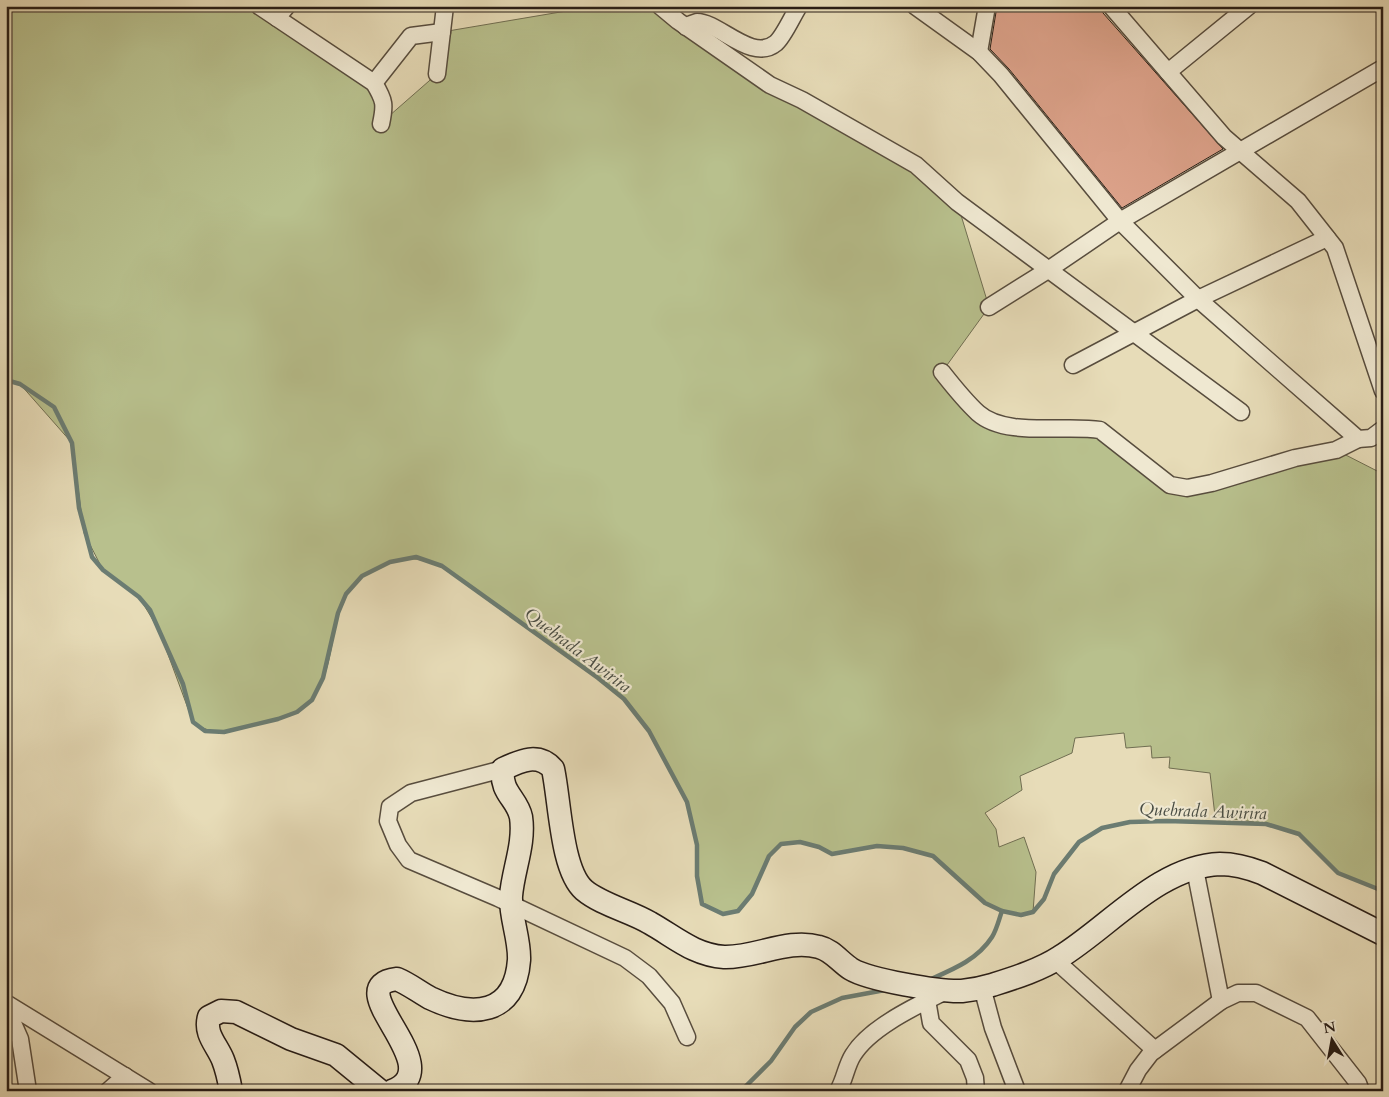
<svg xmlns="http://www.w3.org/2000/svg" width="1389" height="1097" font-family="Cardo,serif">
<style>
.green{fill:#b8c08d;stroke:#706e52}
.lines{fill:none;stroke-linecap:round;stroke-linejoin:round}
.stream{stroke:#6b7c72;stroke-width:4.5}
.building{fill:#dca28a;stroke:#281d16}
.street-casing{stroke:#584d3e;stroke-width:19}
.secondary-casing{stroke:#281d16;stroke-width:25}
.street{stroke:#efe8d1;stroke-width:16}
.secondary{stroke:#efe8d1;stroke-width:22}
.labels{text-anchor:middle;stroke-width:4.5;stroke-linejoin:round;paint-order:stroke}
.water-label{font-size:18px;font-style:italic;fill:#494d44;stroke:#efe8d1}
</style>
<rect width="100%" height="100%" fill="#e7dcb8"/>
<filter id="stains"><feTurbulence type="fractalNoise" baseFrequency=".004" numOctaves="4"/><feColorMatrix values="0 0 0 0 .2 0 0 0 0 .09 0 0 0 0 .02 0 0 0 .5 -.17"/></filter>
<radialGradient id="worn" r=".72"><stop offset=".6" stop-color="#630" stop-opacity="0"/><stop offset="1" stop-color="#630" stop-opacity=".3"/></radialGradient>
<path class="green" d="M6 6H259L374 83 381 123 437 74 442 32 596 6H660L678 21 916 165 957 202 989 307 942 372 997 423 1087 428 1170 485 1336 450 1383 474V891L1338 873 1299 834 1266 824 1215 816 1210 773 1169 768 1170 757 1152 758 1151 746 1126 748 1124 733 1075 738 1072 753 1020 776 1022 790 985 813 996 829 999 847 1024 837 1036 872 1033 912 1021 915 1002 911 985 903 933 856 903 848 877 846 832 854 819 847 800 842 781 844 769 856 752 894 738 911 723 914 702 904 697 876V845L687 802 649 731 624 699 598 678 442 566C415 557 404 555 377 568 320 596 344 657 312 699 299 718 271 721 250 726 227 731 214 737 193 722L159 630 139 597 103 570 84 533 72 443 20 384 6 380Z"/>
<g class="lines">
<g class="stream">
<polyline points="6,380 20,384 54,407 72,443 79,508 92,557 103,570 139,597 150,610 183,684 193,722 205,731 224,732 278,719 297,712 312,700 323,678 338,613 346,594 362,576 390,562 416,557 442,566 598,678 624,699 649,731 687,802 697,845 697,876 702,904 723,914 738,911 752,894 769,856 781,844 800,842 819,847 832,854 877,846 903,848 933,856 985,903 1002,911 1021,915 1033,912 1044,899 1054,874 1079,842 1102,828 1130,822 1167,821 1266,824 1299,834 1338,873 1383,891"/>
<path d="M931 979C954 969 978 959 992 937 997 929 999 919 1002 911"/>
<polyline points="741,1091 771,1061 795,1027 811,1012 842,998 885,990"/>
</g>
</g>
<polygon class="building" points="997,6 1101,6 1103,13 1223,149 1122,208 1009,69 990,49"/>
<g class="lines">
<defs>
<g id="street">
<path d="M259 6 374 83C385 101 385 105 381 124"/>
<polyline points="660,6 678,21 770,85 802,100 916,165 957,202 1241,412"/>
<polyline points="915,6 979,52 1001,75 1120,221 1198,299 1358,439 1371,438 1383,429"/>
<polyline points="1111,6 1224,137 1298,201 1335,248 1383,391"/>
<polyline points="277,18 287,6"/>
<path d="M686 27C689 25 693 23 697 22 719 22 752 63 776 43 784 36 793 15 799 6"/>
<polyline points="979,52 987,6"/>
<polyline points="1168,72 1249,6"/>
<polyline points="437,74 445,6"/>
<polyline points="374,83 411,36 442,32"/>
<polyline points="989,307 1048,270 1120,221 1383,68"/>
<polyline points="1073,365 1198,299 1327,238"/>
<path d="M942 372C953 386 965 401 978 413 1006 438 1066 424 1100 430L1170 485 1187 488 1212 483 1295 458 1336 450 1358 439"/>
<polyline points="503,769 411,793 390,807 388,821 398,845 409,860 498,898 625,958 649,976 672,1003 687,1037"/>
<polyline points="1195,869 1221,1001"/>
<polyline points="1055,960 1155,1050"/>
<polyline points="982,987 993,1028 1017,1091"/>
<polyline points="927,1000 931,1023 968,1060 975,1078 976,1091"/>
<polyline points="6,1003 149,1091"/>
<polyline points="6,1007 20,1039 28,1091"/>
<polyline points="108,1091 125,1076"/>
<path d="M838 1091C845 1079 846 1066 853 1055 870 1027 918 1005 946 991"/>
<polyline points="1127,1091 1138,1070 1151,1053 1221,1001 1238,993 1256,993 1307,1018 1358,1083 1361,1091"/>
</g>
<g id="secondary">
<path d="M231 1091C229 1080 227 1070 223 1060 217 1045 204 1034 209 1017L221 1011 236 1012 291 1039 336 1055 380 1091"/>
<path d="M392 1091C453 1067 335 986 397 979 409 984 419 992 430 998 472 1018 515 1016 519 960 520 939 510 917 511 896 513 870 525 844 521 817 517 798 500 793 503 769 520 761 538 752 553 769 560 801 561 870 584 890 602 905 630 911 650 923 675 937 694 955 724 957 756 958 788 938 819 947 832 950 840 962 851 969 869 980 940 992 962 991 972 990 982 988 992 985 1014 978 1040 970 1060 957 1109 927 1159 866 1220 864 1234 864 1249 868 1262 873L1383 934"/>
</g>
</defs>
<use href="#street" class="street-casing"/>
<use href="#secondary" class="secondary-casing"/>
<use href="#street" class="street"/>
<use href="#secondary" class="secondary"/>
</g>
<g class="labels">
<g class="water-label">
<text transform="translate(578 650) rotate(37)" y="6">Quebrada Awirira</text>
<text transform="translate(1203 811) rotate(2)" y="6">Quebrada Awirira</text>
</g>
</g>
<rect width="1389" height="1097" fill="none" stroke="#e7dcb8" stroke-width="25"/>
<rect x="8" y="8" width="1374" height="1082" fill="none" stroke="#281d16" stroke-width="2.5"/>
<rect x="12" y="12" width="1364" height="1072" fill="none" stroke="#281d16"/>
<g transform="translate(1332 1040) rotate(349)" stroke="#efe8d1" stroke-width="4" paint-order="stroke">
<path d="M0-4L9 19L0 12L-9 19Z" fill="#281d16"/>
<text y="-8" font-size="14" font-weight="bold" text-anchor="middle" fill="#281d16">N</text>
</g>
<rect width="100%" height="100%" filter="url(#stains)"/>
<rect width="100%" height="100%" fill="url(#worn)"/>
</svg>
